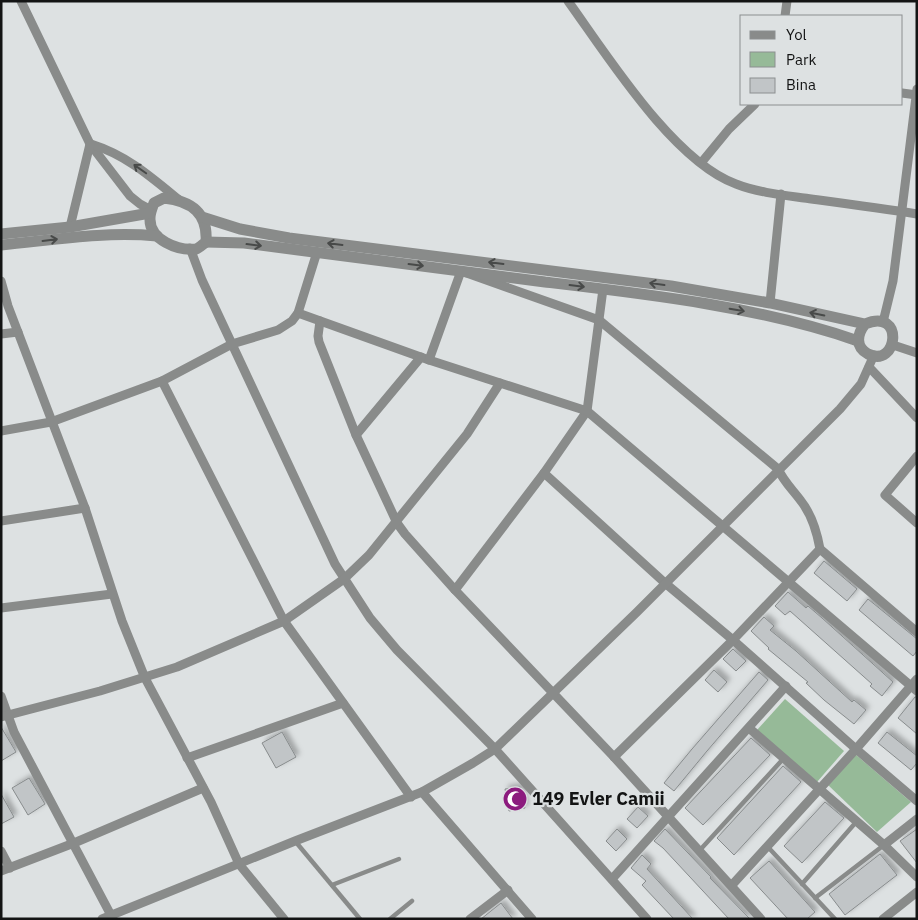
<svg xmlns="http://www.w3.org/2000/svg" width="918" height="920" font-family="'IBM Plex Sans',sans-serif">
<style>
.green{fill:#96ba98}
.building{fill:#c1c5c7;stroke:#888c8d;filter:url(#shadow)}
.lines{fill:none;stroke-linecap:round;stroke-linejoin:round}
.service{stroke:#898b8a;stroke-width:4.5}
.minor{stroke:#898b8a;stroke-width:9}
.tertiary{stroke:#898b8a;stroke-width:11}
.oneway{stroke:#484a49}
.labels{text-anchor:middle;stroke-width:4.5;stroke-linejoin:round;paint-order:stroke}
.poi-label{font-size:18px;font-weight:bold;fill:#131414;stroke:#dde1e2;text-anchor:start}
</style>
<defs>
<filter id="shadow"><feDropShadow dx="3.5" dy="-3.5" stdDeviation="2.5" flood-color="#0004"/></filter>
</defs>
<rect width="100%" height="100%" fill="#dde1e2"/>
<g class="green">
<polygon points="785,699 844,751 817,782 757,730"/>
<polygon points="855,754 911,802 877,832 827,784"/>
</g>
<g class="building">
<polygon points="824,561 857,589 847,601 814,573"/>
<polygon points="788,592 806,608 808,606 822,618 893,682 882,696 870,686 872,684 790,611 785,615 775,606"/>
<polygon points="868,599 917,639 917,651 913,656 859,610"/>
<polygon points="764,617 774,626 770,630 796,651 852,702 854,700 866,710 854,724 824,700 806,683 808,682 768,649 769,648 751,631"/>
<polygon points="733,649 746,661 736,671 723,659"/>
<polygon points="714,670 727,682 718,692 705,680"/>
<polygon points="759,672 768,680 707,751 674,791 664,783 692,749"/>
<polygon points="915,697 917,697 917,734 898,718"/>
<polygon points="1,727 16,752 1,761"/>
<polygon points="282,732 296,757 276,768 262,743"/>
<polygon points="887,732 917,756 917,763 911,770 878,743"/>
<polygon points="751,738 770,755 703,825 685,808"/>
<polygon points="783,766 801,782 734,855 717,838"/>
<polygon points="29,778 45,804 28,815 12,788"/>
<polygon points="520,787 525,808 509,811 505,789"/>
<polygon points="1,794 14,817 1,824"/>
<polygon points="825,802 844,818 802,863 784,846"/>
<polygon points="638,807 648,816 637,828 627,819"/>
<polygon points="617,829 627,839 616,851 606,841"/>
<polygon points="665,829 711,877 710,878 750,919 729,919 663,848 654,841"/>
<polygon points="917,829 917,863 900,841"/>
<polygon points="880,854 897,875 845,915 829,894"/>
<polygon points="642,855 651,864 647,869 693,919 674,919 642,885 646,881 631,868"/>
<polygon points="769,861 815,912 807,919 788,919 750,878"/>
<polygon points="501,903 513,919 481,919"/>
</g>
<g class="lines">
<g class="service">
<polyline points="295,841 360,919"/>
<polyline points="767,846 835,919"/>
<polyline points="700,850 784,758"/>
<polyline points="802,884 857,821"/>
<polyline points="332,885 399,859"/>
<polyline points="815,898 884,845"/>
<polyline points="390,919 412,901"/>
</g>
<g class="minor">
<polyline points="21,1 90,144 130,196 140,204 151,210"/>
<path d="M568 1C607 55 673 161 736 184 756 192 782 195 804 198 841 203 879 208 917 214"/>
<polyline points="785,16 787,1"/>
<polyline points="902,93 917,95"/>
<path d="M91 144C126 155 150 176 178 199"/>
<polyline points="701,163 729,129 755,104"/>
<polyline points="70,227 90,144"/>
<polyline points="190,248 202,280 335,564 370,618 397,650 495,749 647,919"/>
<polyline points="317,252 298,313 292,321 278,330 232,344 162,381 284,621 411,797"/>
<polyline points="1,281 8,306 85,508 122,621 145,678 211,802 239,864 284,919"/>
<polyline points="770,303 781,194"/>
<polyline points="298,313 429,360 500,383"/>
<polyline points="320,321 318,336 319,342 356,435 397,523 405,534 455,590 614,757 761,919"/>
<polyline points="883,322 893,281 917,89"/>
<polyline points="1,334 18,332"/>
<polyline points="893,345 917,353"/>
<path d="M429 360 461 271 599 320 778 469C784 482 793 490 801 501 812 515 817 532 820 549"/>
<polyline points="869,367 917,418"/>
<polyline points="1,431 51,422 162,381"/>
<polyline points="356,435 421,357"/>
<polyline points="917,456 885,495 917,523"/>
<polyline points="1,521 85,508"/>
<polyline points="455,590 544,473"/>
<polyline points="1,608 112,594"/>
<polyline points="917,691 587,411 544,473 665,583 733,640 856,749 917,801"/>
<polyline points="1,696 14,732 113,919"/>
<polyline points="1,717 100,691 177,667 284,621 344,579 369,555 467,434 500,383 587,411 603,289"/>
<polyline points="749,728 884,845 917,877"/>
<polyline points="614,757 733,640 820,549 917,632"/>
<polyline points="187,758 343,703"/>
<polyline points="422,792 532,919"/>
<polyline points="884,845 917,819"/>
<polyline points="1,851 10,868"/>
<polyline points="1,871 74,843 203,788"/>
<polyline points="612,879 786,686"/>
<polyline points="732,885 856,749 917,679"/>
<polyline points="102,919 295,841 422,792 473,763 495,749 637,612 840,409 861,384 874,355"/>
<polyline points="470,919 508,890"/>
<polyline points="883,919 917,892"/>
</g>
<g class="tertiary">
<path d="M164 198C192 201 208 214 206 242 202 245 199 248 196 249 178 251 149 240 150 218 150 213 152 208 154 203Z"/>
<path d="M202 217 240 229 289 238 671 286 770 303 865 324C905 307 898 369 868 354 855 347 857 334 865 324"/>
<polyline points="1,234 70,227 150,213"/>
<path d="M206 242 244 243C345 256 445 269 545 282 647 294 761 307 858 341"/>
<path d="M1 245C54 240 104 231 157 236"/>
</g>
</g>
<defs><path id="oneway-shaft" d="M-6 0H5M1.5-3L5.5 0L1.5 3" fill="none" stroke-width="1.6" stroke-linecap="round" stroke-linejoin="round" transform="scale(1.25)"/></defs>
<g class="oneway">
<use href="#oneway-shaft" transform="translate(140 169) rotate(-145)"/>
<use href="#oneway-shaft" transform="translate(50 240) rotate(-7)"/>
<use href="#oneway-shaft" transform="translate(335 244) rotate(-173)"/>
<use href="#oneway-shaft" transform="translate(254 245) rotate(7)"/>
<use href="#oneway-shaft" transform="translate(496 263) rotate(-173)"/>
<use href="#oneway-shaft" transform="translate(416 265) rotate(7)"/>
<use href="#oneway-shaft" transform="translate(657 284) rotate(-172)"/>
<use href="#oneway-shaft" transform="translate(577 286) rotate(7)"/>
<use href="#oneway-shaft" transform="translate(737 310) rotate(10)"/>
<use href="#oneway-shaft" transform="translate(817 314) rotate(-168)"/>
</g>
<defs>
<symbol id="mosque-disc" viewBox="-11 -11 22 22"><circle r="9.5" fill="#8c1b7e" stroke="#dde1e2"/><path d="M3.5-4.9A6 6 0 1 0 3.5 4.9A5 5 0 1 1 3.5-4.9Z" fill="#fff"/></symbol>
</defs>
<g fill-rule="evenodd">
<use href="#mosque-disc" x="501" y="785" width="28" height="28"/>
</g>
<g class="labels">
<g class="poi-label">
<text x="532" y="805">149 Evler Camii</text>
</g>
</g>
<rect width="918" height="920" fill="none" stroke="#131414" stroke-width="5"/>
<rect x="740" y="15" width="162" height="90" fill="#dde1e2" stroke="#8c8f90"/>
<rect x="750" y="31" width="25" height="8" fill="#898b8a" stroke="#8c8f90"/>
<text x="786" y="40" font-size="15" fill="#131414">Yol</text>
<rect x="750" y="52" width="25" height="15" fill="#96ba98" stroke="#8c8f90"/>
<text x="786" y="65" font-size="15" fill="#131414">Park</text>
<rect x="750" y="78" width="25" height="15" fill="#c1c5c7" stroke="#8c8f90"/>
<text x="786" y="90" font-size="15" fill="#131414">Bina</text>
</svg>
